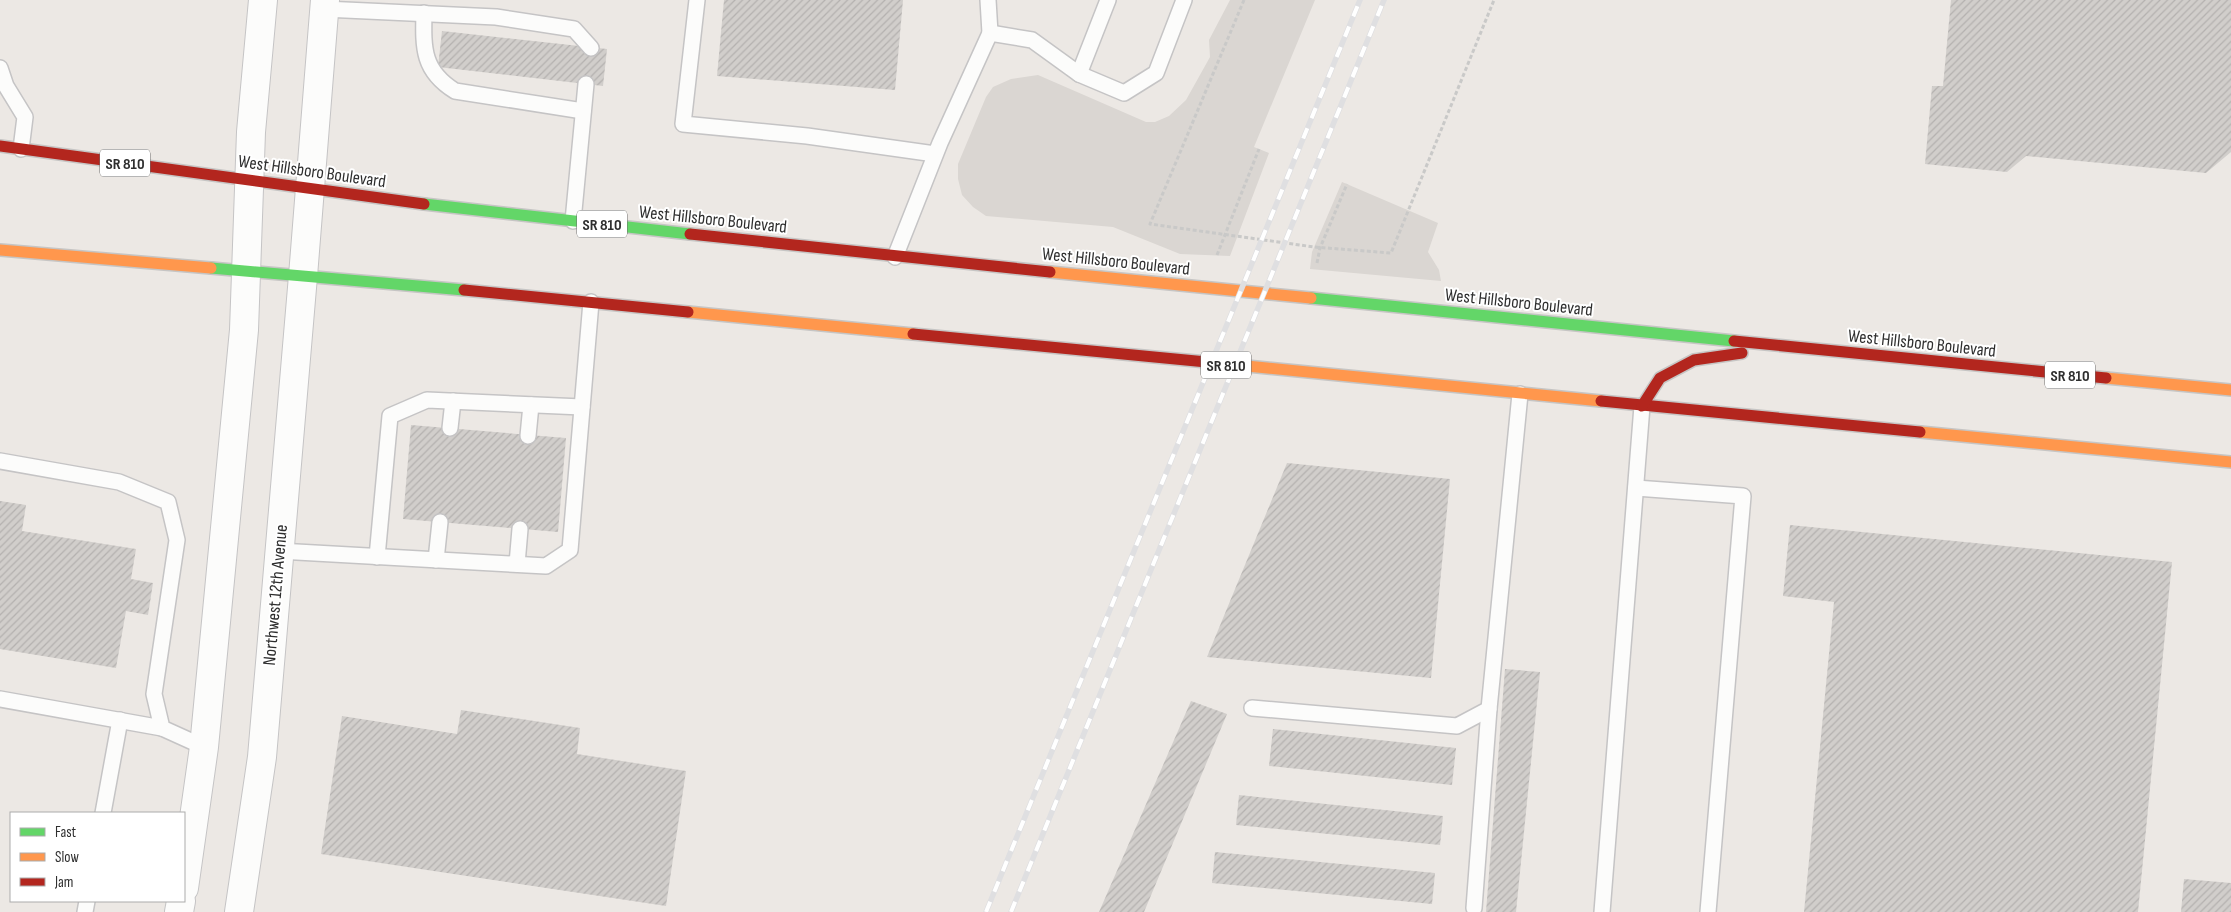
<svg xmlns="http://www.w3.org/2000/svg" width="2231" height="912" font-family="'Sofia Sans Condensed',sans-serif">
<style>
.plaza{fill:#dad6d2}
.building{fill:url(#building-hatch)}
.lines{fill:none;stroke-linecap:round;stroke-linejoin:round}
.lane-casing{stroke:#c5c4c5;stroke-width:18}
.street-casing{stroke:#c5c4c5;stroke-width:30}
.fast-casing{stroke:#c6c5c4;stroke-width:14}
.slow-casing{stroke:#c6c5c4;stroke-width:14}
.jam-casing{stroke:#c6c5c4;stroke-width:14}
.path{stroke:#c9c9c8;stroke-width:3;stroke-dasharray:4 2.5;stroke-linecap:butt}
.lane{stroke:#fcfcfb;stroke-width:15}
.street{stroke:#fcfcfb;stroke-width:28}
.fast{stroke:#63d668;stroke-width:11}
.slow{stroke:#ff974d;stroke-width:11}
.jam{stroke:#b3261e;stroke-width:11}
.rail-casing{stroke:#dfdfe1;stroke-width:5.5}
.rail{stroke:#fff;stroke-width:4;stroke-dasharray:11;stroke-linecap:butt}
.labels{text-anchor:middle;stroke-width:4;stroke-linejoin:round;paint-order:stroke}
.shield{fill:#fff;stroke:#6d6d6d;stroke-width:1}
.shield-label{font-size:16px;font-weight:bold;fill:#2e2e2e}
.street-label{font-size:18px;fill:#2e2e2e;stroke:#fff}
</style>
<defs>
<pattern id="building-hatch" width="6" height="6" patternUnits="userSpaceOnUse" patternTransform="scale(1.25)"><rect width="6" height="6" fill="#d1cecb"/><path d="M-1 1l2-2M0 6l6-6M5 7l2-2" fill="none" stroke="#b4b1af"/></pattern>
</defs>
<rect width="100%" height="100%" fill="#ece8e4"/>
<g class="plaza">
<polygon points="1230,0 1315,0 1254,147 1269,153 1230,256 1180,254 1113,227 986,216 973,207 962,195 958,179 958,164 986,97 993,87 1011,79 1038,75 1146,122 1155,122 1169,116 1186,100 1210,57 1209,40"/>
<polygon points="1342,182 1438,223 1428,252 1439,270 1441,281 1310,269 1312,252"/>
</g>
<g class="building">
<polygon points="724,0 903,0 895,90 717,76"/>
<polygon points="1951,0 2231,0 2231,152 2206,173 2026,156 2007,172 1925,164 1932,86 1943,86"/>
<polygon points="442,31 607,49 603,86 438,67"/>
<polygon points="411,425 566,438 558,532 403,519"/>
<polygon points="1287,463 1450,479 1431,678 1207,657"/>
<polygon points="0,501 26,505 22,531 136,549 131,579 153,583 148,615 126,611 116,668 0,649"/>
<polygon points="1790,525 2172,562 2138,912 1804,912 1834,602 1783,596"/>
<polygon points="1505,669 1540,672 1516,912 1486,912"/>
<polygon points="1191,701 1227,714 1144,912 1099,912"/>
<polygon points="461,710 580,728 577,754 686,771 666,906 321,854 342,716 457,734"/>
<polygon points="1273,729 1456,748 1452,785 1269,766"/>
<polygon points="1239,795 1443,816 1440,845 1236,825"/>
<polygon points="1215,852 1435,873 1432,904 1212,883"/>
<polygon points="2184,879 2231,883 2231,912 2181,912"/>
</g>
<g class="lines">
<defs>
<g id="lane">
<polyline points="697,0 683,124 807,136 935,154"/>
<polyline points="988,0 990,33"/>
<polyline points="324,9 496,17 574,29 591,48"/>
<path d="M424 13C423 49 423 71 455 91L583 111"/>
<polyline points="0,68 6,86 25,117 21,149"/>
<polyline points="1079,74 1108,0"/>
<polyline points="573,221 586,84"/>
<polyline points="895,257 940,143 990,33 1032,40 1079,74 1124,93 1156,73 1184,0"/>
<polyline points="450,428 453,401"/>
<polyline points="528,436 531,405"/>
<polyline points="0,461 119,482 168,502 177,540 154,694 162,728 204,747"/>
<polyline points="1636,488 1743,496 1708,912"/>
<polyline points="279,551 546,566 570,550 591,302"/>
<polyline points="377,557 390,416 427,400 582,407"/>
<polyline points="436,560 440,522"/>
<polyline points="517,564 520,529"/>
<polyline points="0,699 162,728"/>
<polyline points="1252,708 1457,726 1489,709 1520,394"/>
<polyline points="103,813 120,720"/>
<polyline points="1474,908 1489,709"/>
<polyline points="85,912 87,901"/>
<polyline points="1602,912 1642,406"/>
</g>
<g id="street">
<polyline points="184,888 204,747 244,330 251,132 263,0"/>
<polyline points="179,912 181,901"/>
<polyline points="239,912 262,757 303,276 325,0"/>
</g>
<g id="fast">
<polyline points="424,204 690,234"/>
<polyline points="211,268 464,290"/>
<polyline points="1311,298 1734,341"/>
</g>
<g id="slow">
<polyline points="0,250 211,268"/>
<polyline points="1050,272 1311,298"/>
<polyline points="688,312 913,334"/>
<polyline points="1217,363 1601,401"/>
<polyline points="2106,378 2231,390"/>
<polyline points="1920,432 2231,462"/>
</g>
<g id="jam">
<polyline points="0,146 424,204"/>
<polyline points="690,234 1050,272"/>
<polyline points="464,290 688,312"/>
<polyline points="913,334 1217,363"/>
<polyline points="1734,341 2106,378"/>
<polyline points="1601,401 1920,432"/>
<polyline points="1642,406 1660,378 1694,360 1742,353"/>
</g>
</defs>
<use href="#lane" class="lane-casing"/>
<use href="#street" class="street-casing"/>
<use href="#fast" class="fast-casing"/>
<use href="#slow" class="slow-casing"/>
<use href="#jam" class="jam-casing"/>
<g class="path">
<polyline points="1244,0 1150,224 1314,247 1391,253 1494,0"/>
<polyline points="1217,255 1259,149"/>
<polyline points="1317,263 1320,248 1347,184"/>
</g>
<use href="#lane" class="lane"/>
<use href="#street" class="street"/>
<use href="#fast" class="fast"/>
<use href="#slow" class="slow"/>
<use href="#jam" class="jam"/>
<defs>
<g id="rail">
<polyline points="986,912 1360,0"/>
<polyline points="1011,912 1384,0"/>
</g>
</defs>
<use href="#rail" class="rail-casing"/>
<use href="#rail" class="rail"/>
</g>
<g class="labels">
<g class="shield">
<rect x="100" y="149.5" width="50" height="27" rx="4"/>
<rect x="577" y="210.5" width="50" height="27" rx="4"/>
<rect x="1201" y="351.5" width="50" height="27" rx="4"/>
<rect x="2045" y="361.5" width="50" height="27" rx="4"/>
</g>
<g class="shield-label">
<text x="125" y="169">SR 810</text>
<text x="602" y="230">SR 810</text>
<text x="1226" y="371">SR 810</text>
<text x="2070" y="381">SR 810</text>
</g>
<g class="street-label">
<text transform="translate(312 171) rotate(8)" y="6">West Hillsboro Boulevard</text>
<text transform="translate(713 219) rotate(6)" y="6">West Hillsboro Boulevard</text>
<text transform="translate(1116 261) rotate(6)" y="6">West Hillsboro Boulevard</text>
<text transform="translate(1519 302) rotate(6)" y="6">West Hillsboro Boulevard</text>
<text transform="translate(1922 343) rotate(6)" y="6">West Hillsboro Boulevard</text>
<text transform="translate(275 595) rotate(-85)" y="6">Northwest 12th Avenue</text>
</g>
</g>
<rect x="10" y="812" width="175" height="90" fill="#ffffff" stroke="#ababab"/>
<rect x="20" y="828" width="25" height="8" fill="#63d668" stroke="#ababab"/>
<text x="55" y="837" font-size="15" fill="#2e2e2e">Fast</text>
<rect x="20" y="853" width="25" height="8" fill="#ff974d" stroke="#ababab"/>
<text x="55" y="862" font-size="15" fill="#2e2e2e">Slow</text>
<rect x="20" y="878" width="25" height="8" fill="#b3261e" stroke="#ababab"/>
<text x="55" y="887" font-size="15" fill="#2e2e2e">Jam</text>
</svg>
